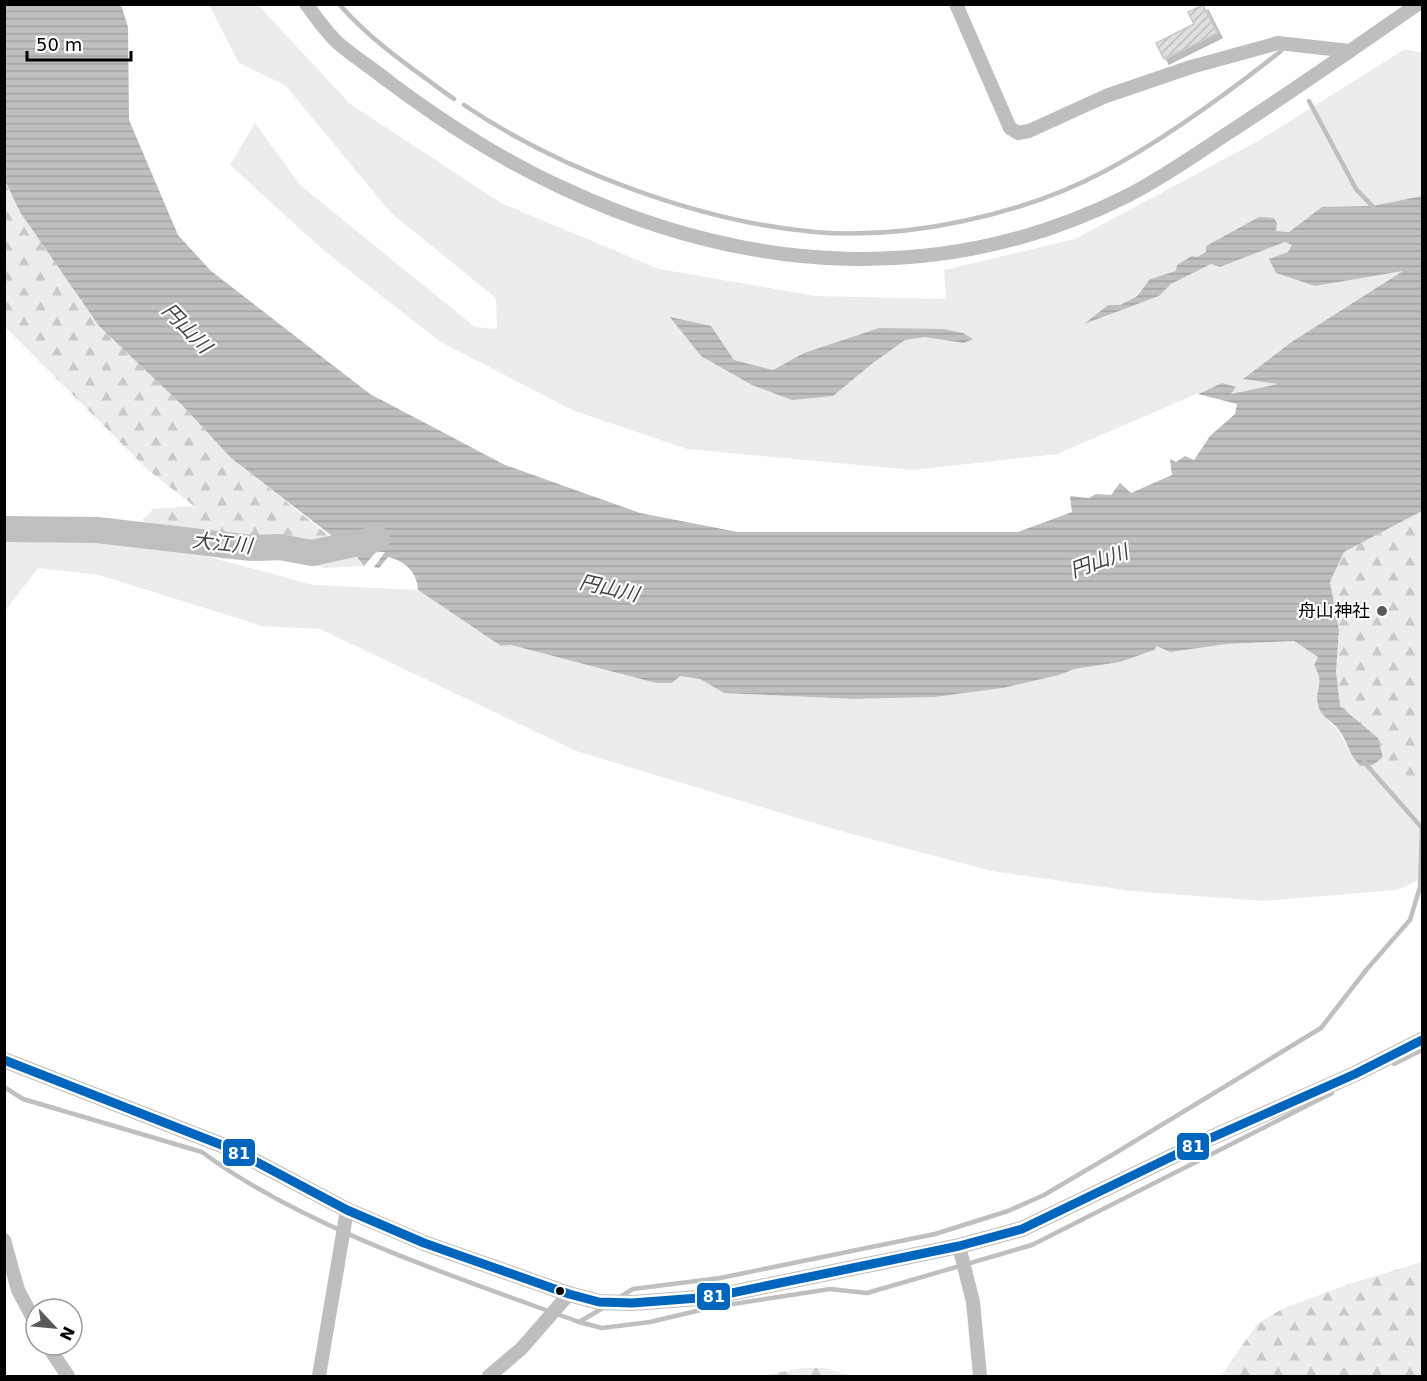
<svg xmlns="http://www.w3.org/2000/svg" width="1427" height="1381" font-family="'DejaVu Sans','Noto Sans JP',sans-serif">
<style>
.grass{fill:#ececec}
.forest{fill:url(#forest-firs)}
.water{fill:url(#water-rules)}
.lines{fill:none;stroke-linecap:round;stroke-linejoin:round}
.stream{stroke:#bfbfbf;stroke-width:4.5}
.river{stroke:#bfbfbf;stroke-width:26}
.building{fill:url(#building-hatch);stroke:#c7c7c7;stroke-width:1.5;filter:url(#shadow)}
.minor{stroke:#bebebe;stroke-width:14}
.tertiary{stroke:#bebebe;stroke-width:16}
.bus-1-casing{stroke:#fff;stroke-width:14}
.bus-1{stroke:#0065bd;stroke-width:9}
.poi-dot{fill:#595959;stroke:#fff;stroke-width:2}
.bus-dot{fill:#000;stroke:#fff;stroke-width:2}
.labels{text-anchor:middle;stroke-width:4.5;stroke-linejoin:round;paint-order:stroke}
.poi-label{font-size:18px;fill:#000;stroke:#fff;text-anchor:end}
.water-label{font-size:20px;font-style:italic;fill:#444;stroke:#fff}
.line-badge{stroke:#fff;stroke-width:2}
.badge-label{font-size:16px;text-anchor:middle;font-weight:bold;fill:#fff}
</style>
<defs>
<pattern id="forest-firs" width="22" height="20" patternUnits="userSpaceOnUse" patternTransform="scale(1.5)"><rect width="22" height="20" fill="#ececec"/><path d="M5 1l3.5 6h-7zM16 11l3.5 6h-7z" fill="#c9c9c9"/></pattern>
<pattern id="water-rules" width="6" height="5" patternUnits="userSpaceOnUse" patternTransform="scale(1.5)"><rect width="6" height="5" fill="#bfbfbf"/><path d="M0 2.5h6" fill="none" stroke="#a2a2a2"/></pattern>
<pattern id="building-hatch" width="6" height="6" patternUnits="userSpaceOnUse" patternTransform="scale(1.5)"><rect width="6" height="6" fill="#dfdfdf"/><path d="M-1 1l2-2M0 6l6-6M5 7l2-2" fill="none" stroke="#bebebe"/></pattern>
<filter id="shadow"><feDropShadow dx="5" dy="5" stdDeviation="0" flood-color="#0004"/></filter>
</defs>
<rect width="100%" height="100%" fill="#fff"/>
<g class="grass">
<polygon points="209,5 258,5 350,104 501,203 659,269 816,296 946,299 944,270 1075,239 1258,141 1405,49 1422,53 1422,196 1372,206 1322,207 1289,232 1275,231 1206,246 1207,252 1176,271 1150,279 1137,295 1120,305 1108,305 1087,322 1159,296 1171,284 1211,264 1220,267 1285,242 1292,245 1276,273 1315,286 1405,270 1293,341 1244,379 1280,384 1230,394 1235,387 1222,383 1057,454 913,470 687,449 572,410 439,341 322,249 230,165 255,123 300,185 475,327 497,329 496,298 391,213 285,85 239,63"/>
<path d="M66 536 198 554 314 585 418 590 501 646 511 645 656 683 680 676 700 679 724 693 853 699 934 697 1003 688 1059 675 1074 669 1120 662 1157 645 1170 651 1226 644 1294 641 1318 657 1315 665 1321 677 1328 721C1344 733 1347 752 1360 766L1373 765 1383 757 1408 777 1422 781V879L1396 890 1263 901 1131 891 992 871 844 832 576 751 320 629 262 626 99 575 38 568 5 611V542Z"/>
<path d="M328 543C344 543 354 553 364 566L324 568 292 559Z"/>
</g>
<g class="forest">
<path d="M4 181 20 212 99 326 183 406 231 458 338 543C320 543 307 557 290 559 267 562 221 561 198 554 178 548 160 532 143 520L153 509 194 506 148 470 5 327Z"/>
<polygon points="1422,511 1422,781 1408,777 1383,757 1378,738 1340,706 1336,671 1339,630 1330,583 1344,552"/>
<polygon points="1422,1262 1422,1376 1221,1376 1257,1324 1282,1309 1352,1283"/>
<polygon points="803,1368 825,1368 851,1376 760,1376"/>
</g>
<g class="water">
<path d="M5 4 121 5 128 27 129 120 178 235 211 271 370 394 505 465 640 513 738 532H1018L1072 512 1070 496 1089 498 1096 494 1111 495 1120 483 1131 493 1172 475 1170 459 1176 462 1185 456 1194 460 1210 436 1235 414 1237 404 1198 394 1222 383 1236 387 1231 394 1278 384 1243 379 1293 341 1403 271 1315 286 1276 273 1269 259 1288 252 1292 245 1285 242 1220 267 1211 264 1171 284 1159 296 1084 324 1108 305H1120L1137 296 1150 279 1176 271 1177 265 1192 256 1197 257 1206 252V246L1259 217 1274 218 1277 223 1276 231 1289 232 1322 207 1372 206 1422 196V511L1344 552 1330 582 1339 630 1336 671 1340 706 1378 738 1383 757 1373 765 1360 766C1348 753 1348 742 1339 730 1333 721 1321 718 1318 705 1314 688 1326 685 1314 665L1318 657 1294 641 1226 644 1170 652 1157 646 1154 650 1120 662 1074 669 1059 675 1003 688 934 697 853 699 724 693 700 679 680 676 672 683H656L511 645 501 646 418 590C417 572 405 561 388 557L379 568 374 567 385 552H376L364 566 354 553 231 458 183 406 99 326 20 212 5 181Z"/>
<polygon points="670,317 711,326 734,360 773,370 804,353 879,328 943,329 963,333 973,339 964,343 925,337 905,340 873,363 833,396 792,400 752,385 701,356"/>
</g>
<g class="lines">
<g class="stream">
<path d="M339 4C372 42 414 70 454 99"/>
<polyline points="1309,101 1356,189 1376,210"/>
<path d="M464 105C560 170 700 222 815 232 907 240 1023 215 1105 171 1163 140 1229 92 1281 51"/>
<polyline points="1394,1064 1422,1050"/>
<path d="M4 1087 23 1099 202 1152C304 1228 458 1278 579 1322L603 1308"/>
<polyline points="620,1297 633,1289 720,1278 935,1234 1008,1211 1044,1195 1117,1152 1321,1028 1367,969 1410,920 1420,887 1422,828 1364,762"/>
<polyline points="579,1322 602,1328 650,1322 713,1307 830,1289 867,1293 1032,1245 1332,1093"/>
</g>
<polyline class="river" points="4,529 97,530 252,548 279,547 312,553 377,539"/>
</g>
<polygon class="building" points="1203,5 1217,33 1164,59 1156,43 1194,24 1188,12"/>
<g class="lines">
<g class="minor">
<path d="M306 4C316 17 326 32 338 43 354 57 372 68 388 81 444 123 501 160 565 189 748 274 945 288 1129 195 1163 177 1194 156 1225 135 1290 93 1354 48 1418 4"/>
<polyline points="956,4 1010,128 1018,133 1029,131 1106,96 1191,67 1278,43 1350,51"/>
<polyline points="4,1240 18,1290 36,1324"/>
<polyline points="959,1246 973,1302 980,1376"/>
<polyline points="47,1345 68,1376"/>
<polyline points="319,1376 347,1210"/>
<polyline points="489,1376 521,1349 569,1294"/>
</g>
<polyline class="tertiary" points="4,1060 232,1149 347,1210 424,1243 569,1294 599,1302 632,1303 712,1297 959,1246 1022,1229 1204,1141 1355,1074 1422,1040"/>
<defs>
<polyline id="bus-1" points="4,1060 232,1149 347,1210 424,1243 569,1294 599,1302 632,1303 712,1297 959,1246 1022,1229 1204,1141 1355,1074 1422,1040"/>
</defs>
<use href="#bus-1" class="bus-1-casing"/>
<use href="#bus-1" class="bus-1"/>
</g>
<circle class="poi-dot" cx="1382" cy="611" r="6"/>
<circle class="bus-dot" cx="560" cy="1291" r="5"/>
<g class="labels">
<g class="poi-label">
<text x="1370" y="617">舟山神社</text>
</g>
<g class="water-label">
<text transform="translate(187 328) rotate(46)" y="7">円山川</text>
<text transform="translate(222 543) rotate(6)" y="7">大江川</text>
<text transform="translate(1099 561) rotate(-20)" y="7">円山川</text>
<text transform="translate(609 588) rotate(13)" y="7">円山川</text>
</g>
</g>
<g class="line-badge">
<rect x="1176" y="1132" width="34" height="29" rx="6" fill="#0065bd"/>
<rect x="222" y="1138" width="34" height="29" rx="6" fill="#0065bd"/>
<rect x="696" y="1282" width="35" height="29" rx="6" fill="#0065bd"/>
</g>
<g class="badge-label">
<text x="1193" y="1152">81</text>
<text x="239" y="1159">81</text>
<text x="714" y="1302">81</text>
</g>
<rect width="1427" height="1381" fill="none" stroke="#000000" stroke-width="12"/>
<g transform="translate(54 1327) rotate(116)"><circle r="28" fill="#ffffff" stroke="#999999" stroke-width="1.5"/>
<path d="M0-4.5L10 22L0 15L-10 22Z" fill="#595959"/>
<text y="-9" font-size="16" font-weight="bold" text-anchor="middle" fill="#000000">N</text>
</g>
<path d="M27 51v9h104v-9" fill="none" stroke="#000000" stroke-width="3"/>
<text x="36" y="51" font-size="18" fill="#000000" stroke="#ffffff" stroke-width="4.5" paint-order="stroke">50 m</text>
</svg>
